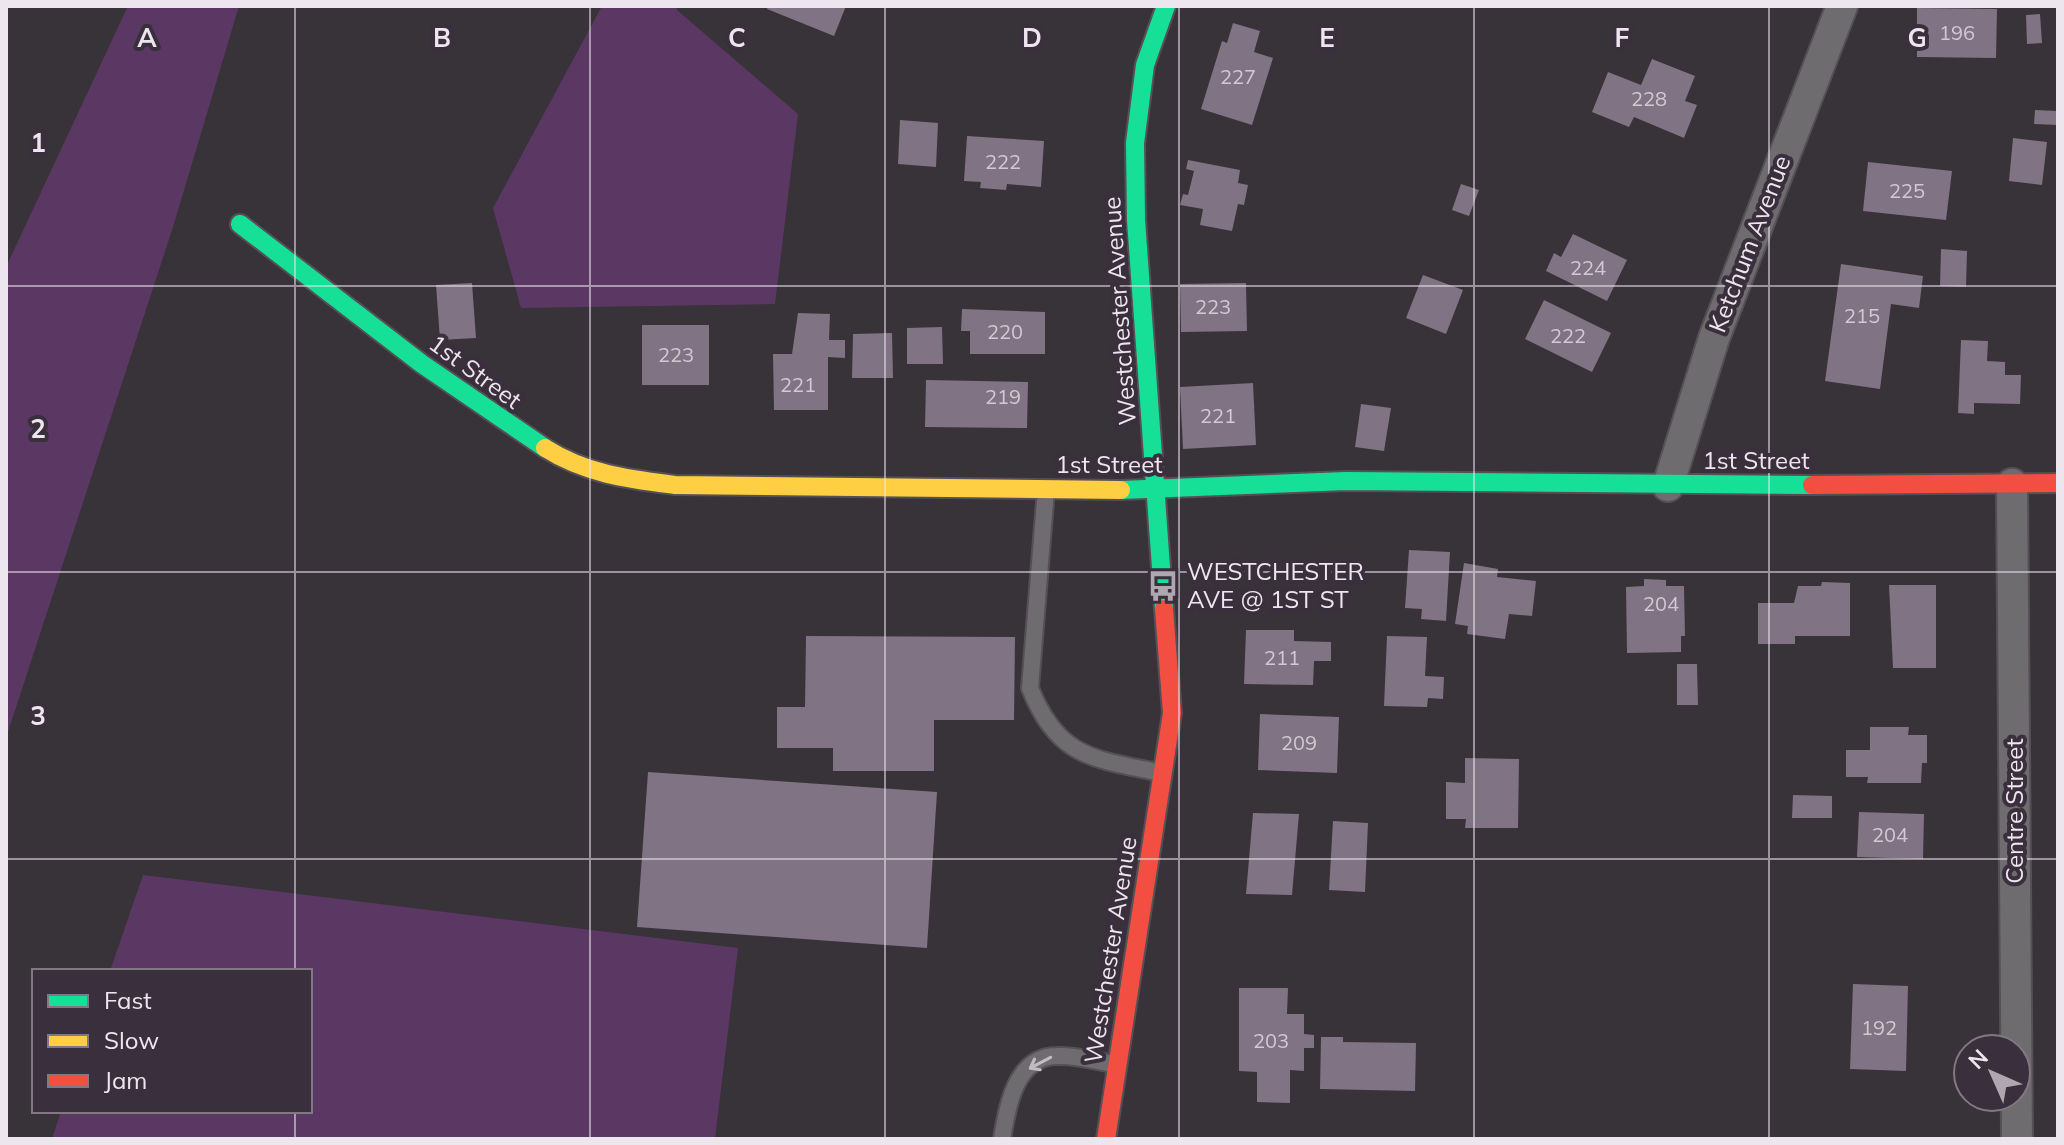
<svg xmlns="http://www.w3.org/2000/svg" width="2064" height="1145" font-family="Mulish,sans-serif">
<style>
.green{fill:#5b3863}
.building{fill:#807383}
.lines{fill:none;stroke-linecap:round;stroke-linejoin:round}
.lane-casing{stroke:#545055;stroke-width:20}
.street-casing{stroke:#545055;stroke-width:34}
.fast-casing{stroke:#545055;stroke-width:22}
.slow-casing{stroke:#545055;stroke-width:22}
.jam-casing{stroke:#545055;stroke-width:22}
.lane{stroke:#6e6c6f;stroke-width:16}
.street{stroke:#6e6c6f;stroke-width:30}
.fast{stroke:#16e098;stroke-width:18}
.slow{stroke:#ffcf43;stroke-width:18}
.jam{stroke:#f24e42;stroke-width:18}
.oneway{stroke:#c1bbc2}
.grid{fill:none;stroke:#ede6ef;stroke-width:2;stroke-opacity:0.55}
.labels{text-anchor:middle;stroke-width:8;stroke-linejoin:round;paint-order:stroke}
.number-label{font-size:20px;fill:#d2c9d4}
.street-label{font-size:24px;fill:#ede6ef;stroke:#3a2f3c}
.poi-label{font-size:24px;fill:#ede6ef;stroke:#3a2f3c;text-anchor:start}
.grid-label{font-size:26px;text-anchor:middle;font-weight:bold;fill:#ede6ef;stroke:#3a2f3c;stroke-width:8;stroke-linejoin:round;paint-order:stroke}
</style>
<rect width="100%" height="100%" fill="#383239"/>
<g class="green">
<polygon points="128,6 239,6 173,227 6,738 6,267"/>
<polygon points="602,6 677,6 677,10 798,114 775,304 521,308 493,208"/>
<polygon points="143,875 738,948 715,1139 52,1139 61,1111 310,1111 310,971 110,971"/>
</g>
<g class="building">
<polygon points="768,6 846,6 834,36 767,9"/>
<polygon points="1917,8 1997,9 1996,58 1917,57"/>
<polygon points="2040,14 2042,43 2027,44 2026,15"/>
<polygon points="1233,23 1260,31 1254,52 1273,58 1252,125 1201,109 1222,41 1227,43"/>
<polygon points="1652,59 1695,76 1685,101 1697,105 1684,138 1634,117 1629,127 1592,112 1608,72 1641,85"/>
<polygon points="2035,110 2058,111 2058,125 2034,124"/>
<polygon points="900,120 938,123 936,167 898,164"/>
<polygon points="967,136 1044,141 1041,187 1007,184 1006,190 980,188 981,182 964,181"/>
<polygon points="2013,138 2047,142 2042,185 2009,181"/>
<polygon points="1188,160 1240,170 1238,183 1248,185 1244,205 1238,204 1232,231 1200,225 1203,209 1180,205 1183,194 1188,195 1194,171 1186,169"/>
<polygon points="1868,162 1952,171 1946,220 1863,211"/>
<polygon points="1461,184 1479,190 1469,216 1452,210"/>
<polygon points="1573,234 1627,260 1607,301 1546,271 1554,253 1561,257"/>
<polygon points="1941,249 1967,251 1966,287 1940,286"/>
<polygon points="1841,264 1923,276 1919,308 1891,304 1880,389 1825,381"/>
<polygon points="1423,275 1463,290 1446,334 1406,318"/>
<polygon points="472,283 476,338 440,340 436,285"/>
<polygon points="1246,283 1247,331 1181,332 1180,284"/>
<polygon points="1544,300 1611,333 1592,372 1525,339"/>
<polygon points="962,309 1045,312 1045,354 970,354 970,331 961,331"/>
<polygon points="798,313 830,314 829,340 845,340 845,358 828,357 828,410 774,410 773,354 792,354"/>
<rect x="642" y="325" width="67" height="60"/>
<polygon points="942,327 943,364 907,364 907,328"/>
<polygon points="892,333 893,378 852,378 853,334"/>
<polygon points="1961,340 1988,341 1987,361 2005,362 2005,375 2021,375 2020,404 1974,403 1974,414 1958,413"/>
<polygon points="926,380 1028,382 1027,428 925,427"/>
<polygon points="1253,383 1256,445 1183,449 1180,387"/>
<polygon points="1361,404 1391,408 1384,451 1355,447"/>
<polygon points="1409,550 1450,552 1446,621 1421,619 1422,609 1405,608"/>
<polygon points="1464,563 1498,569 1497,577 1536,581 1532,616 1509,614 1505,639 1467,634 1468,626 1455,624"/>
<polygon points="1644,579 1666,580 1666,586 1684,586 1685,636 1681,636 1681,652 1627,653 1626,587 1644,586"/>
<polygon points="1822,582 1850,583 1850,636 1795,636 1795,644 1758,644 1758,603 1794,603 1798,586 1821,586"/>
<polygon points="1889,585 1936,585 1936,668 1893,668"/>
<polygon points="1246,630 1294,630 1294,641 1331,642 1331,661 1314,661 1313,685 1244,684"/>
<polygon points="806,636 1015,637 1014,720 934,720 934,771 833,771 833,748 777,748 777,707 805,707"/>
<polygon points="1387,636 1427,637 1425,676 1444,677 1443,699 1428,698 1427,707 1384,706"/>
<polygon points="1677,664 1697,664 1698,705 1677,705"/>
<polygon points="1260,714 1339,717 1337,773 1258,770"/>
<polygon points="1870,727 1909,727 1908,735 1927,735 1927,763 1922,763 1921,783 1867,783 1868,777 1846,777 1846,750 1870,750"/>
<polygon points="1465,758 1519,759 1518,828 1465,828 1466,819 1446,819 1446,782 1465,783"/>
<polygon points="648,772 937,792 927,948 637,927"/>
<polygon points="1793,795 1832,796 1832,818 1792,818"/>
<polygon points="1859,812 1924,814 1923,859 1857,857"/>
<polygon points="1253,813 1299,814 1292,895 1246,894"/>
<polygon points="1333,821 1368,823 1365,892 1329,890"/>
<polygon points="1853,984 1908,986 1906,1071 1850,1069"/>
<polygon points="1239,988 1288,988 1287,1014 1304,1014 1304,1034 1314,1035 1314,1048 1304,1048 1304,1071 1290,1070 1290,1103 1257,1102 1257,1072 1239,1071"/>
<polygon points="1321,1037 1343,1037 1343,1042 1416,1043 1415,1091 1320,1089"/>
</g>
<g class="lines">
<defs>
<g id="lane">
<path d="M1046 489 1030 688C1058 759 1095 759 1162 773"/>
<path d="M1002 1139C1007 1108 1015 1056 1057 1056 1075 1055 1096 1061 1114 1064"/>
</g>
<g id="street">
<polyline points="2012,484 2017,1139"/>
<polyline points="1668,486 1714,338 1842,6"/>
</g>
<g id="fast">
<polyline points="240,224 422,364 545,448"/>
<polyline points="1121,490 1346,481 1812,485"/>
<polyline points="1164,609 1136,220 1135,143 1145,65 1166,6"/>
</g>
<path id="slow" d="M545 448C586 474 628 479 675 485L1121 490"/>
<g id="jam">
<polyline points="1812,485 2058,483"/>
<polyline points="1106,1139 1172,713 1164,609"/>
</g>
</defs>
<use href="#lane" class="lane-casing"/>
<use href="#street" class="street-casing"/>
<use href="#fast" class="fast-casing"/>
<use href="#slow" class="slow-casing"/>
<use href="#jam" class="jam-casing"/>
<use href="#lane" class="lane"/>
<use href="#street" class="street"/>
<use href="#fast" class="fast"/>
<use href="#slow" class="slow"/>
<use href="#jam" class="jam"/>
</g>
<defs><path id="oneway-shaft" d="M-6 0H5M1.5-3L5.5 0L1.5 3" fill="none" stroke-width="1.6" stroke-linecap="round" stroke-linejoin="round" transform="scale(2)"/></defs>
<use class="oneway" href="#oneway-shaft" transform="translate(1040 1063) rotate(152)"/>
<path class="grid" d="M295 6V971M590 6V1139M885 6V1139M1179 6V1139M1474 6V1139M1769 6V1139M6 286H2058M6 572H2058M6 859H2058M295 1111V1139"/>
<defs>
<symbol id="bus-bare" viewBox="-9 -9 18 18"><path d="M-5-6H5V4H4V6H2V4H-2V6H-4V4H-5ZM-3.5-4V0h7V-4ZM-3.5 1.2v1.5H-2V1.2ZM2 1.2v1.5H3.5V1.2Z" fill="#aea7af" stroke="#3a2f3c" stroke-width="2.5" paint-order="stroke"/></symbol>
</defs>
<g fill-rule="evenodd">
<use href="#bus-bare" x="1141" y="564" width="44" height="44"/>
</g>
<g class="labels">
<g class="number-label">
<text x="1957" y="40">196</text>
<text x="1238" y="84">227</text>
<text x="1649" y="106">228</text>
<text x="1003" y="169">222</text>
<text x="1907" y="198">225</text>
<text x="1588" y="275">224</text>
<text x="1213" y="314">223</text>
<text x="1862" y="323">215</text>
<text x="1005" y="339">220</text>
<text x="1568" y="343">222</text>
<text x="676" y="362">223</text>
<text x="798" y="392">221</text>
<text x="1003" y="404">219</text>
<text x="1218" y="423">221</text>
<text x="1661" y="611">204</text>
<text x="1282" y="665">211</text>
<text x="1299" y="750">209</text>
<text x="1890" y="842">204</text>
<text x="1879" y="1035">192</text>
<text x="1271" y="1048">203</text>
</g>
<g class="street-label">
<text transform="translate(1750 244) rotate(-69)" y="8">Ketchum Avenue</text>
<text transform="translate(1120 311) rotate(-94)" y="8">Westchester Avenue</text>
<text transform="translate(475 372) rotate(36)" y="8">1st Street</text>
<text x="1756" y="469">1st Street</text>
<text x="1109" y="473">1st Street</text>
<text transform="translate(2015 811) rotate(-90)" y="8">Centre Street</text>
<text transform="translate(1111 950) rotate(-81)" y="8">Westchester Avenue</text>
</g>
<g class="poi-label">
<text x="1187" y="580">WESTCHESTER<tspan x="1187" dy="28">AVE @ 1ST ST</tspan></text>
</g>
</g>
<g class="grid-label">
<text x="147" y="47">A</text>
<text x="442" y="47">B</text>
<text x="737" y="47">C</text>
<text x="1032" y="47">D</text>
<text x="1327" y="47">E</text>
<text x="1622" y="47">F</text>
<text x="1917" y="47">G</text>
<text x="38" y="152">1</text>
<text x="38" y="438">2</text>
<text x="38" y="725">3</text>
</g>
<rect width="2064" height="1145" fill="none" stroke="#ede6ef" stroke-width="16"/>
<rect x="32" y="969" width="280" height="144" fill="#3a2f3c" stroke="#827884" stroke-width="2"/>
<rect x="48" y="995" width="40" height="12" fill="#16e098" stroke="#827884" stroke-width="2"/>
<text x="104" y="1009" font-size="24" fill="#ede6ef">Fast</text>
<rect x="48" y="1035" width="40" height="12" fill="#ffcf43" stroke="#827884" stroke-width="2"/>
<text x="104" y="1049" font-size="24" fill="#ede6ef">Slow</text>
<rect x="48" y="1075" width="40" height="12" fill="#f24e42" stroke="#827884" stroke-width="2"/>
<text x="104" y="1089" font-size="24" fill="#ede6ef">Jam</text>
<g transform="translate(1992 1073) rotate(315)"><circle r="38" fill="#3a2f3c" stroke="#827884" stroke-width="2"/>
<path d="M0-6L14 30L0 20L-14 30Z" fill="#aea7af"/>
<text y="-12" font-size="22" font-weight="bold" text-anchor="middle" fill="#ede6ef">N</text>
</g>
</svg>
